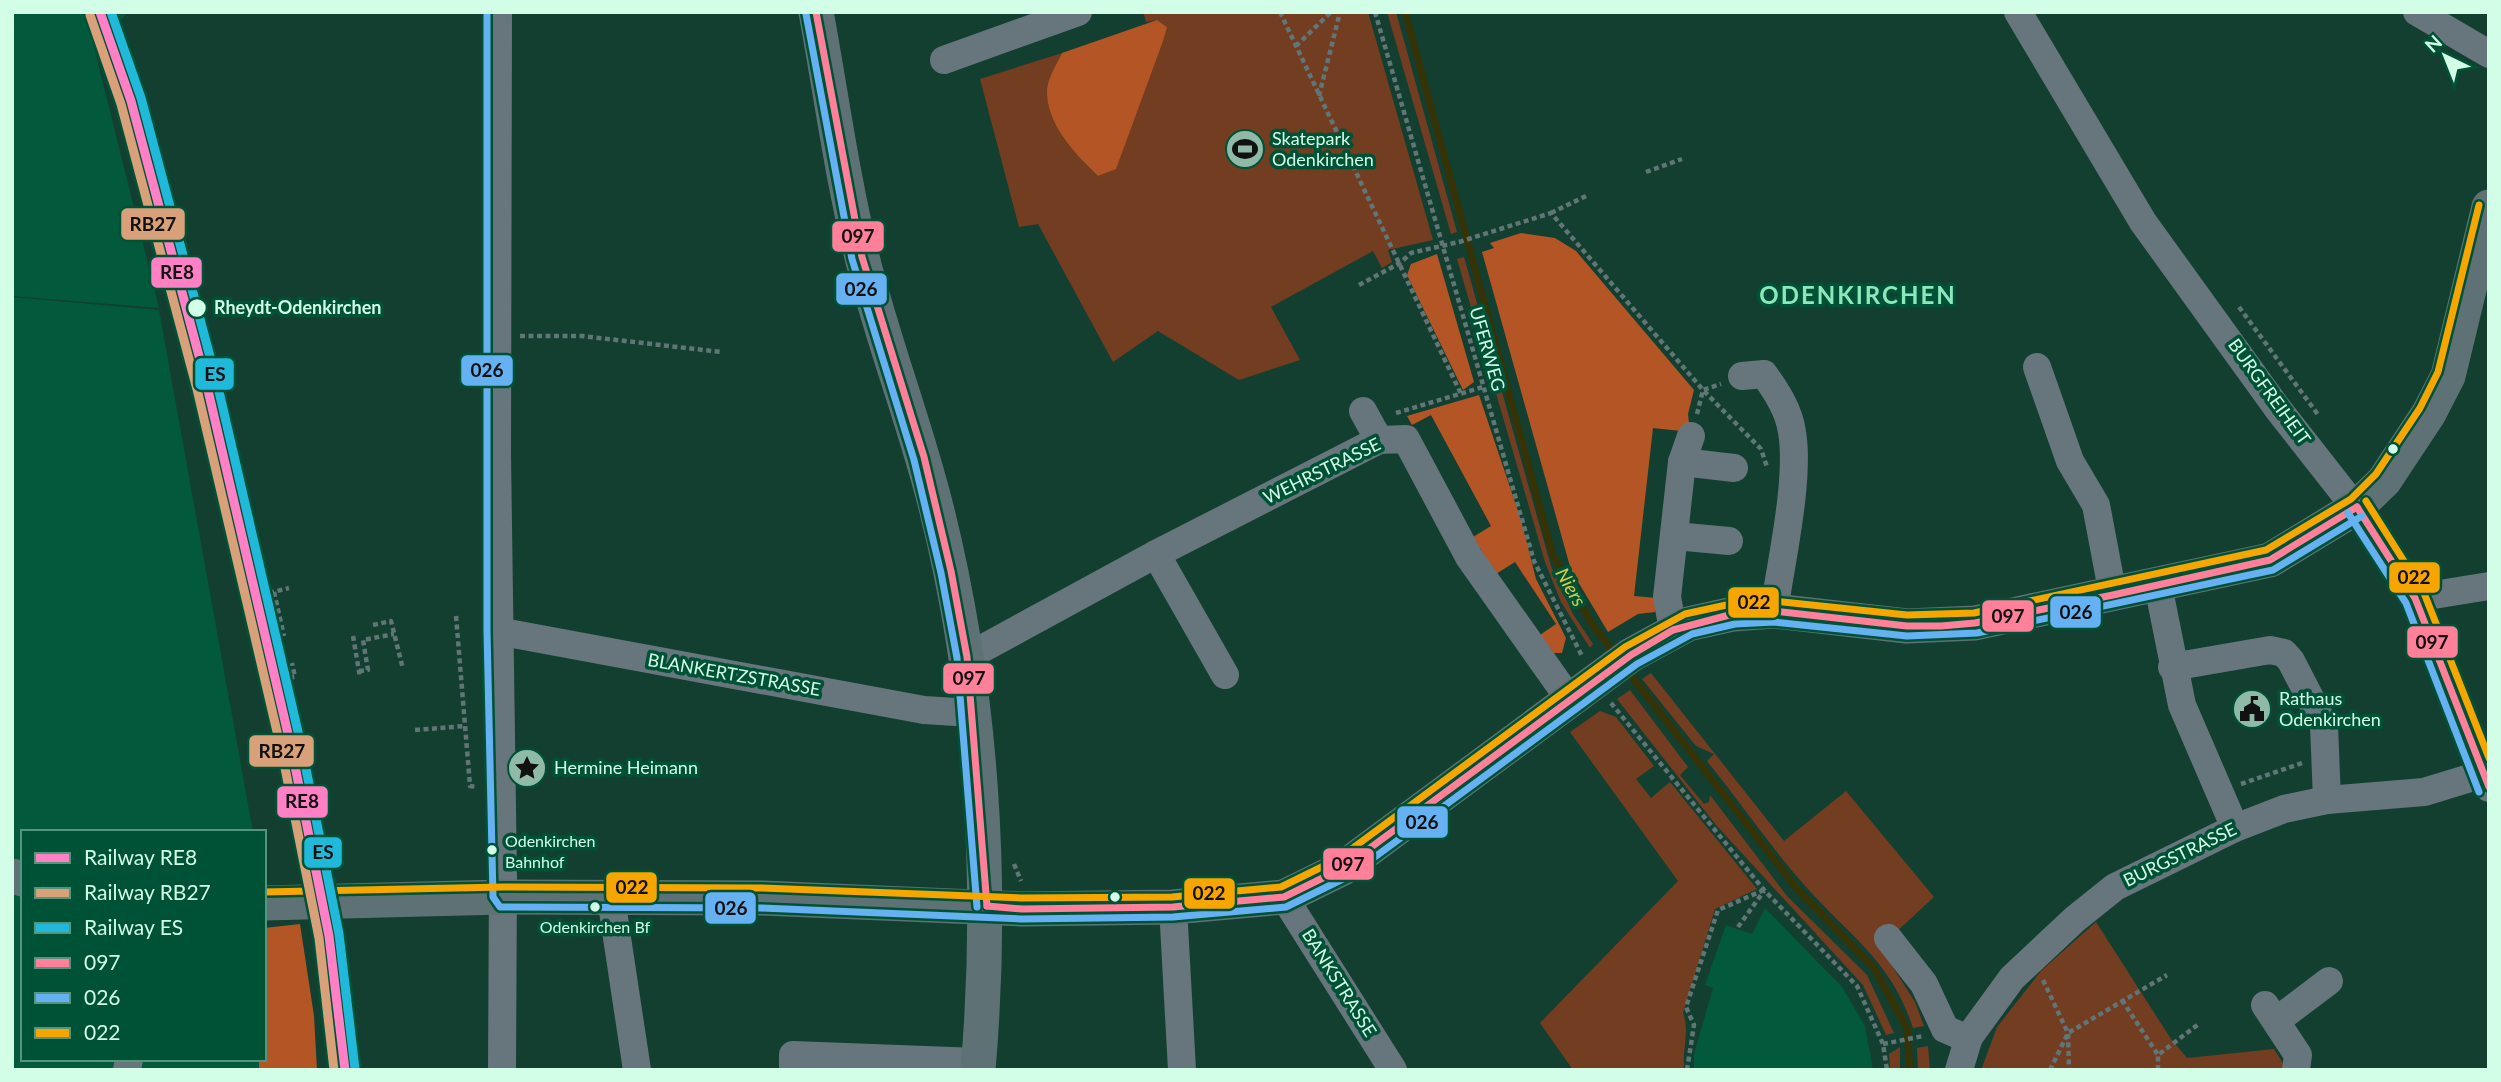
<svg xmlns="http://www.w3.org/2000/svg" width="2501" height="1082" font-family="Lato,sans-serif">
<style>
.built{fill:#03593c}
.green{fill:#733d21}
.forest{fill:#b45525}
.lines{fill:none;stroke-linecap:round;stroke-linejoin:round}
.stream{stroke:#363407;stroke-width:7}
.path{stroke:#627576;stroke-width:4.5;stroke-dasharray:5 3.5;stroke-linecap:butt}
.minor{stroke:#67757c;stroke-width:28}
.major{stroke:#5e7276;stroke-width:35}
.bus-1-casing{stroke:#005236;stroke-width:12}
.bus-2-casing{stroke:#005236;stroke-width:12}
.bus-3-casing{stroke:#005236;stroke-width:12}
.bus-1{stroke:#ff8098;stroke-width:7}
.bus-2{stroke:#66b1f2;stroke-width:7}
.bus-3{stroke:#f7a600;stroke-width:7}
.rail-1-casing{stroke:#005236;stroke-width:14}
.rail-2-casing{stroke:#005236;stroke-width:14}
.rail-3-casing{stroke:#005236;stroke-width:14}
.rail-1{stroke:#ff80c5;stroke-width:9}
.rail-2{stroke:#d9a179;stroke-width:9}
.rail-3{stroke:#20b9da;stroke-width:9}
.stop-dot{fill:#d2fde7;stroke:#005236;stroke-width:2.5}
.labels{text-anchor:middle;stroke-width:7;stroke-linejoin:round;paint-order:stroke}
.bus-label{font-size:16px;fill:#d2fde7;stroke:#005236;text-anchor:start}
.poi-label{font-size:18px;fill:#d2fde7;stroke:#005236;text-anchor:start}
.stop-label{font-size:18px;font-weight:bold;fill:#d2fde7;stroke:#005236;text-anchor:start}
.street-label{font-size:18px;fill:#d2fde7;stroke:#005236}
.water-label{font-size:19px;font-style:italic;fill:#dbcb41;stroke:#005236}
.district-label{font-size:24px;font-weight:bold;letter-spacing:2px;fill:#8de7bd;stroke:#005236}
.line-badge{stroke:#005236;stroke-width:2.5}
.pale-badge-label{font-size:19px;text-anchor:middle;font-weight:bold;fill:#111}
</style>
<rect width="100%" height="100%" fill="#133f30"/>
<g class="built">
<polygon points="12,12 128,12 95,51 159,308 12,296"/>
<polygon points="12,297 159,310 253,832 23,832 23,1059 259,1059 259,1070 12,1070"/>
<polygon points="1765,908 1842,987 1865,1026 1873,1070 1694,1070 1694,1054 1713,988 1705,985 1726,925 1752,934"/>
</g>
<g class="green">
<path d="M1143 12H1368L1433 240 1388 250 1392 262 1382 268 1373 251 1271 307 1300 360 1239 380 1158 331 1113 362 1038 224 1019 227 980 79 1062 53C1057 64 1048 77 1047 89 1045 123 1075 154 1098 176L1116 168 1166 26 1157 20 1146 22Z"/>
<polygon points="1387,12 1396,12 1457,232 1451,234"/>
<polygon points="1464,257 1551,566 1573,614 1593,644 1590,648 1561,602 1545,562 1457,259"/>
<path d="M1651 673 1784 841 1846 791 1934 897 1880 947 1915 1002 1924 1026 1913 1028C1892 962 1851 937 1807 888 1771 848 1741 803 1707 761L1714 754 1696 746 1642 679Z"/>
<polygon points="1630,690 1688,767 1680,775 1704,804 1709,802 1710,795 1787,896 1867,975 1894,1033 1886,1035 1863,985 1716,825 1617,699"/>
<path d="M1600 711 1616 717 1654 766 1636 779 1651 798 1670 782 1757 889 1715 909 1683 1013C1690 1032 1682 1049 1684 1070H1573L1540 1023 1678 881 1570 732Z"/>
<polygon points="2096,922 2171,1039 2187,1058 2274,1049 2287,1070 1981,1070 1997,1027 2041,971"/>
<polygon points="1928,1046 1930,1070 1918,1070 1917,1048"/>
<polygon points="1900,1047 1900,1070 1890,1070 1889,1054"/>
</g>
<g class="forest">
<path d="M1157 20 1167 27 1163 41 1116 169 1098 176C1075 154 1045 123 1047 89 1048 77 1057 64 1062 53Z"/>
<polygon points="1521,233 1555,238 1576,251 1694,390 1688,414 1690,432 1653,428 1634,596 1657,598 1655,612 1638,614 1608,632 1571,570 1482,252 1494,248 1490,243"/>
<polygon points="1437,254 1474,382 1463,390 1407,275 1411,264"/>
<polygon points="1479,395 1521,520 1536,579 1566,638 1562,653 1550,653 1537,637 1556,624 1515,562 1496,574 1473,537 1491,526 1431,415 1412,425 1407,416"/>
<polygon points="300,924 314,1016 317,1070 259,1070 259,1059 264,1059 264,928"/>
</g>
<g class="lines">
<g class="stream">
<polyline points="1405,12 1553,555 1592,624 1615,654"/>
<polyline points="1626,669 1798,890 1874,968 1907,1028 1910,1070"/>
</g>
<g class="path">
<polyline points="1280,12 1461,394"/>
<polyline points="1375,12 1534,561 1582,656"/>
<polyline points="1296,46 1331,12"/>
<polyline points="1319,96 1340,12"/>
<polyline points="1646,172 1682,159"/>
<polyline points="1551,213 1586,196"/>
<polyline points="1359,285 1400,263 1411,253 1459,242 1551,213 1703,390 1761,449 1767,467"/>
<polyline points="2239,307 2319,416"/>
<polyline points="520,336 582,336 721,352"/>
<polyline points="1396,413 1483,387"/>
<polyline points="1697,414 1703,390 1721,384"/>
<polyline points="274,592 284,636"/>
<polyline points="261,595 289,588"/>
<polyline points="456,616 470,786 477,787"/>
<polyline points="373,625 391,621 403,669"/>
<polyline points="353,636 360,677"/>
<polyline points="359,671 368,670 363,640 394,634"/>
<polyline points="281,679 295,677 292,663"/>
<polyline points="1611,703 1764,890 1857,986 1883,1044 1887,1070"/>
<polyline points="415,730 465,726"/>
<polyline points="2241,784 2302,763"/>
<polyline points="1014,864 1021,881"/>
<polyline points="1738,927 1764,891"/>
<polyline points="2043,980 2068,1033 2069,1070"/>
<polyline points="2122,1000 2158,1055"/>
<polyline points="1883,1044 1923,1036"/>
<polyline points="1687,1070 1694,1025 1686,1007 1718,910 1764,890"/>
<polyline points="2050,1070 2068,1033 2167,975"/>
<polyline points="2158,1070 2158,1055 2200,1023"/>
</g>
<g class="minor">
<polyline points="498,12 497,454 503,879 502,1070"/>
<polyline points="2018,12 2143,222 2278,409 2380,539 2415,598 2489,788"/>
<polyline points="2417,12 2489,54"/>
<polyline points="944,60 1078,12"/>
<polyline points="2037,367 2070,461 2096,505 2113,595"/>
<path d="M1742 376 1764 374C1776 391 1789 410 1792 432 1800 479 1781 562 1774 611"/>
<polyline points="1363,411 1379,440"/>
<polyline points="1682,462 1734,468"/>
<polyline points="1675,536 1729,541"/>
<polyline points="1156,554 1225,675"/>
<polyline points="2158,585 2182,705 2235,828"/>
<polyline points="2415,598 2489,586"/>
<polyline points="1673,630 1667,597 1682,462 1691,436"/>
<polyline points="497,631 924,710 972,713"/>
<polyline points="967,657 1156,554 1379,440 1406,439 1469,557 1570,700"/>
<polyline points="2172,667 2270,650 2284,653 2291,661 2324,725 2327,800"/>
<polyline points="1284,897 1393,1070"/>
<polyline points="611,898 637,1070"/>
<polyline points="1173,907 1182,1070"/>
<polyline points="1888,938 1924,984 1945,1029 1968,1039"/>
<polyline points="2265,1005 2298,1055 2296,1070"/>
<polyline points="2276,1021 2329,981"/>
<polyline points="127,1070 129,1059"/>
<polyline points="793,1070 793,1055 978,1062"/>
<polyline points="1959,1070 1969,1037 2012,978 2075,919 2115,887 2235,828 2284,809 2327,800 2424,792 2483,774"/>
</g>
<g class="major">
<path d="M816 12C831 93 842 177 862 257 883 343 916 425 937 511 982 692 994 884 978 1070"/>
<polyline points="12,876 23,879"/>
<polyline points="264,903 503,897 761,898 1022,909 1173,907 1284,897 1343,868 1631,655 1688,624 1733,614 1774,611 1907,626 1975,623 2270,560 2357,507 2384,481 2429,413 2448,376 2489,207"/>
</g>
<defs>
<g id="bus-1">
<polyline points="816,12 862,257 924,457 951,571 967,657 987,906"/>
<polyline points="2357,507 2415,598 2489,787"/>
<polyline points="987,906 1022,909 1173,907 1284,897 1343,868 1631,655 1673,630 1733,614 1774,611 1907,626 1941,626 1975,623 2113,595 2270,560 2357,507"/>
</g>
<g id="bus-2">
<polyline points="487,12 487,631 493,897 500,907 761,908 1022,919 1173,917 1286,907 1349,876 1637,664 1692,634 1735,624 1774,622 1907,636 1977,633 2273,570 2362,516"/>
<polyline points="806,14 852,259 914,460 941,573 957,658 977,907"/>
<polyline points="2348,513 2406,603 2479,792"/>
</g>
<g id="bus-3">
<polyline points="2366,501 2424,593 2489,758"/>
<polyline points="264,892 503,887 761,888 1022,898 1172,897 1281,887 1338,859 1625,647 1685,614 1731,604 1774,601 1907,615 1974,613 2266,550 2351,499 2376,474 2420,408 2438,372 2479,205"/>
</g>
</defs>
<use href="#bus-1" class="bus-1-casing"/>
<use href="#bus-2" class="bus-2-casing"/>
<use href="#bus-3" class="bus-3-casing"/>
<use href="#bus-1" class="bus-1"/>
<use href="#bus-2" class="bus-2"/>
<use href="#bus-3" class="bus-3"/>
<defs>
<polyline id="rail-1" points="100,12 131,101 207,386 292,751 329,936 345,1070"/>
<polyline id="rail-2" points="90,15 121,104 197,389 282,753 319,938 334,1070"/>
<polyline id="rail-3" points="111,12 141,98 217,383 302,749 339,934 355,1069"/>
</defs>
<use href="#rail-1" class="rail-1-casing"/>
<use href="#rail-2" class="rail-2-casing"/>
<use href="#rail-3" class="rail-3-casing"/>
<use href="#rail-1" class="rail-1"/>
<use href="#rail-2" class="rail-2"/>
<use href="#rail-3" class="rail-3"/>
</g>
<defs>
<symbol id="stadium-disc" viewBox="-11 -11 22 22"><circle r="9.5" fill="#8fbaa7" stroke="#005236"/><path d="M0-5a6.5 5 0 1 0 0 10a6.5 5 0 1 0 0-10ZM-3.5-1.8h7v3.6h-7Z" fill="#111"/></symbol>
<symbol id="civic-disc" viewBox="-11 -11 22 22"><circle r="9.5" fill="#8fbaa7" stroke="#005236"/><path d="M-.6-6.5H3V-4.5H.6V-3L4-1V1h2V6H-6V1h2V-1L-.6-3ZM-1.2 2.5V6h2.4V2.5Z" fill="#111"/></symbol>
<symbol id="sight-disc" viewBox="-11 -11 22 22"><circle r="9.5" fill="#8fbaa7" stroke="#005236"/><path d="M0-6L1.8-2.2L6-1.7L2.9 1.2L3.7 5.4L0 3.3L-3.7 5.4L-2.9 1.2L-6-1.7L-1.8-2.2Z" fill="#111"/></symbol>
</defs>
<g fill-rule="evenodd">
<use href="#stadium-disc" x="1223" y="127" width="44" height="44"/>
<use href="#civic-disc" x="2230" y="687" width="44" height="44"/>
<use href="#sight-disc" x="505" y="746" width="44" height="44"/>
</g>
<g class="stop-dot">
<circle cx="197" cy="308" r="10"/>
<circle cx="2393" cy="449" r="6"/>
<circle cx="492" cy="850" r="6"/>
<circle cx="1115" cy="897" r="6"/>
<circle cx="595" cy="907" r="6"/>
</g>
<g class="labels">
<g class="bus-label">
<text x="505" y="847">Odenkirchen<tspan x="505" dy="21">Bahnhof</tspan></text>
<text x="595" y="933" text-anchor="middle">Odenkirchen Bf</text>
</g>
<g class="poi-label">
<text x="1272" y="145">Skatepark<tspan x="1272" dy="21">Odenkirchen</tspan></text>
<text x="2279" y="705">Rathaus<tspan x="2279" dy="21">Odenkirchen</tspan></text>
<text x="554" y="774">Hermine Heimann</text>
</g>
<g class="stop-label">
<text x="214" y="314">Rheydt-Odenkirchen</text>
</g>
<g class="street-label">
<text transform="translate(1487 349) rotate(74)" y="6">UFERWEG</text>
<text transform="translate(2269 392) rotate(54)" y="6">BURGFREIHEIT</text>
<text transform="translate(1322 471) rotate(-26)" y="6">WEHRSTRASSE</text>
<text transform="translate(734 675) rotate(10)" y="6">BLANKERTZSTRASSE</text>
<text transform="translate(2180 855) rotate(-26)" y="6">BURGSTRASSE</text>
<text transform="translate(1339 983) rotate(58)" y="6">BANKSTRASSE</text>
</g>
<g class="water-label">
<text transform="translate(1571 587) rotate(60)" y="7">Niers</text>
</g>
<g class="district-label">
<text x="1858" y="304">ODENKIRCHEN</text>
</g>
</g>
<g class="line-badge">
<rect x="120" y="207" width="66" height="34" rx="7" fill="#d9a179"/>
<rect x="831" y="220" width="54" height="33" rx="7" fill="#ff8098"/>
<rect x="150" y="256" width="53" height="33" rx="7" fill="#ff80c5"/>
<rect x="835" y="272" width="53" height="34" rx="7" fill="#66b1f2"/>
<rect x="460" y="354" width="54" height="33" rx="7" fill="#66b1f2"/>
<rect x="194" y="357" width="41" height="34" rx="7" fill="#20b9da"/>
<rect x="2388" y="561" width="53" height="33" rx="7" fill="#f7a600"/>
<rect x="1727" y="586" width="53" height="33" rx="7" fill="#f7a600"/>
<rect x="2049" y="595" width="53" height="34" rx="7" fill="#66b1f2"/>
<rect x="1981" y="599" width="54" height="34" rx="7" fill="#ff8098"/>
<rect x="2406" y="625" width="53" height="34" rx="7" fill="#ff8098"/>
<rect x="942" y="662" width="53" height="33" rx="7" fill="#ff8098"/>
<rect x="248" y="734" width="67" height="34" rx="7" fill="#d9a179"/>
<rect x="276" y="785" width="53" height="34" rx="7" fill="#ff80c5"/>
<rect x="1396" y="805" width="53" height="34" rx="7" fill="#66b1f2"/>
<rect x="303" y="836" width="40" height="33" rx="7" fill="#20b9da"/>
<rect x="1322" y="847" width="53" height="34" rx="7" fill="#ff8098"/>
<rect x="605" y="871" width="53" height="33" rx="7" fill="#f7a600"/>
<rect x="1183" y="877" width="53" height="33" rx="7" fill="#f7a600"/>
<rect x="704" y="891" width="53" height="34" rx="7" fill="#66b1f2"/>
</g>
<g class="pale-badge-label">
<text x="153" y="231">RB27</text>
<text x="858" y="243">097</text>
<text x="177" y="279">RE8</text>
<text x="861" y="296">026</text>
<text x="487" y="377">026</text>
<text x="215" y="381">ES</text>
<text x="2414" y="584">022</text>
<text x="1754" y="609">022</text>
<text x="2076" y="619">026</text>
<text x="2008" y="623">097</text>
<text x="2432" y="649">097</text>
<text x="969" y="685">097</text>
<text x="282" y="758">RB27</text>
<text x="302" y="808">RE8</text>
<text x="1422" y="829">026</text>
<text x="323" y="859">ES</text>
<text x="1348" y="871">097</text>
<text x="632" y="894">022</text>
<text x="1209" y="900">022</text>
<text x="731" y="915">026</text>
</g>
<rect width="2501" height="1082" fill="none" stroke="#d2fde7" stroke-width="28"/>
<rect x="21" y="830" width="245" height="231" fill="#005236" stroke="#54967d" stroke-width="2"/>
<rect x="35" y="853" width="35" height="10" fill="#ff80c5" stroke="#54967d" stroke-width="2"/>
<text x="84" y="865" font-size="21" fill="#d2fde7">Railway RE8</text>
<rect x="35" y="888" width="35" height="10" fill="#d9a179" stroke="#54967d" stroke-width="2"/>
<text x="84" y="900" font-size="21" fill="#d2fde7">Railway RB27</text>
<rect x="35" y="923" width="35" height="10" fill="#20b9da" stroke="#54967d" stroke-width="2"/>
<text x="84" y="935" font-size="21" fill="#d2fde7">Railway ES</text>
<rect x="35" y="958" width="35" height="10" fill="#ff8098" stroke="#54967d" stroke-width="2"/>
<text x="84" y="970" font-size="21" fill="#d2fde7">097</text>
<rect x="35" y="993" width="35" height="10" fill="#66b1f2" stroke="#54967d" stroke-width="2"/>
<text x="84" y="1005" font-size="21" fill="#d2fde7">026</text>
<rect x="35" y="1028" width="35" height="10" fill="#f7a600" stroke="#54967d" stroke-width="2"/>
<text x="84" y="1040" font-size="21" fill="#d2fde7">022</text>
<g transform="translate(2445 56) rotate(317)" stroke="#005236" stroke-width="5" paint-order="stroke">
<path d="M0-5L12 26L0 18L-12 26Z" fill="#d2fde7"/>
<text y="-10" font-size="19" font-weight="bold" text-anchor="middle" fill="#d2fde7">N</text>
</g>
</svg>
